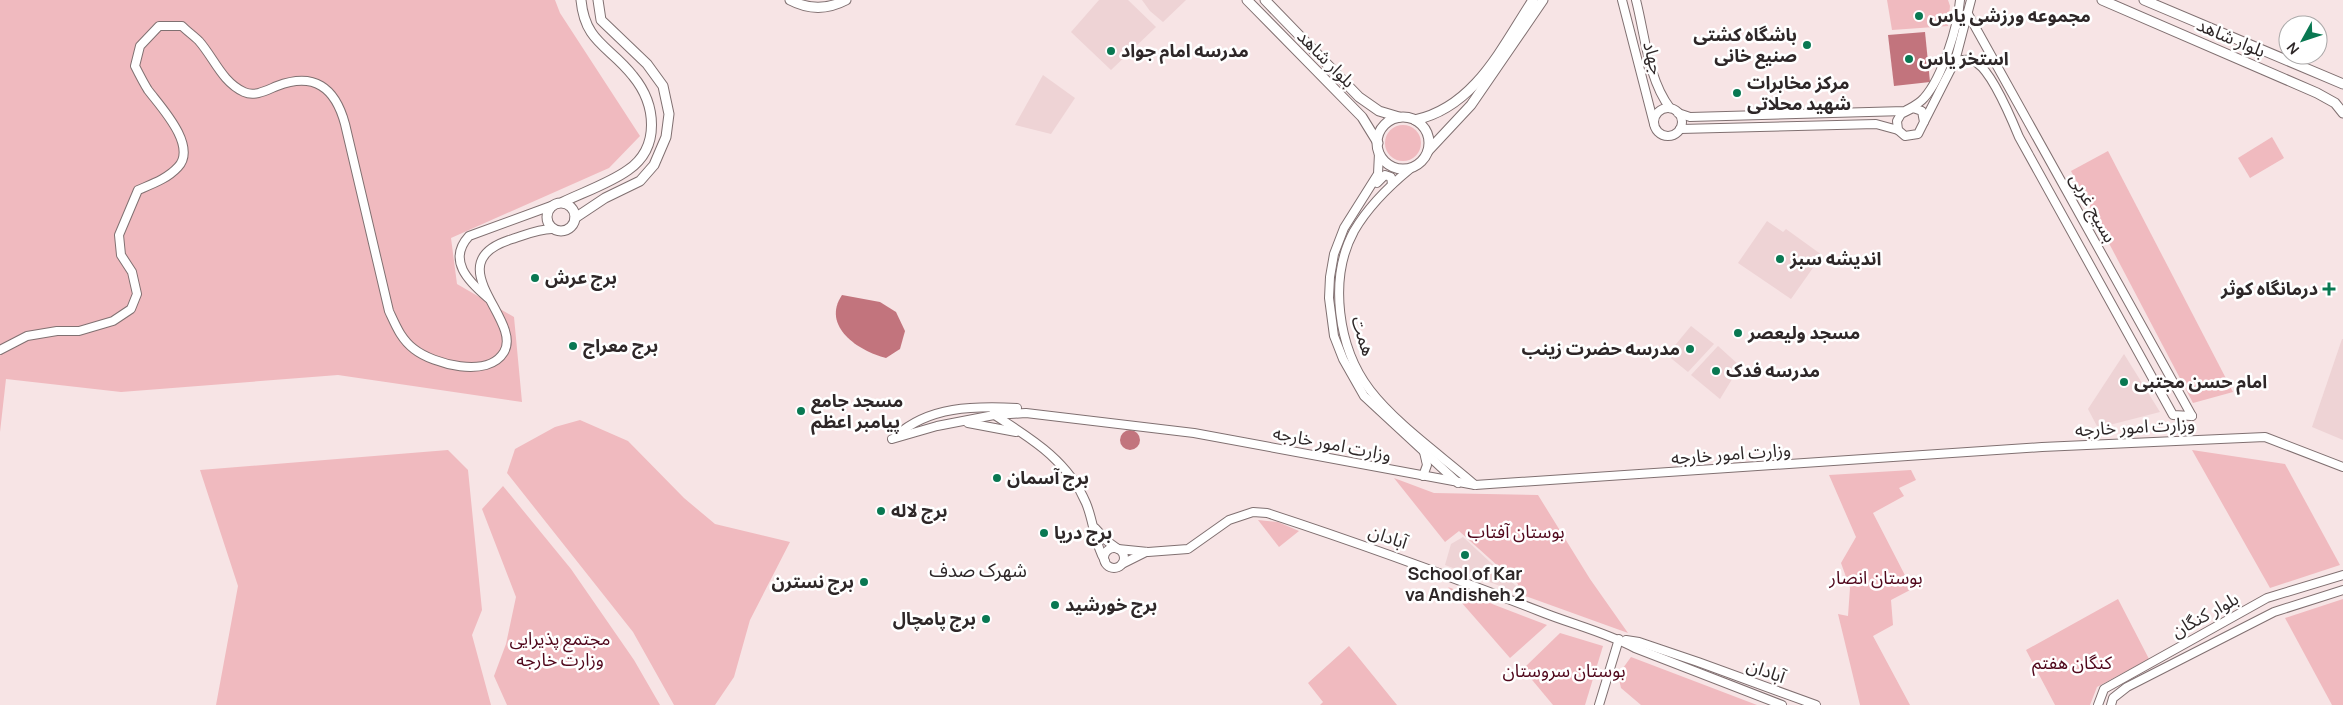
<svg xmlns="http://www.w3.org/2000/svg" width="2343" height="705" font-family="Manrope,'Noto Sans Arabic',sans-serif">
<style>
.built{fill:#eed3d5}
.green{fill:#f0babf}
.water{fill:#c2747d}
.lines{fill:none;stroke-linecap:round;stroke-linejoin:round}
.secondary-casing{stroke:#807071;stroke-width:10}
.primary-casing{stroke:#807071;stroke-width:11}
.secondary{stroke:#fff;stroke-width:8}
.primary{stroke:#fff;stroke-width:9}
.poi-dot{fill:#097852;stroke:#fff;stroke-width:2}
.labels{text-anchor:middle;stroke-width:5;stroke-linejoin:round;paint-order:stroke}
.poi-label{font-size:18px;font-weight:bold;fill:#2e2728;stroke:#fff;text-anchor:start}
.street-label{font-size:18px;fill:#2e2728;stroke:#fff}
.park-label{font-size:18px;fill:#50071b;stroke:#fff}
.neighbourhood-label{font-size:19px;fill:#2e2728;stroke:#fff}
</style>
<rect width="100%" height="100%" fill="#f7e4e5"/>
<g class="built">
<polygon points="1099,0 1128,0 1156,27 1111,70 1071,32"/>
<polygon points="1142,0 1186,0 1163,22 1150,11"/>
<polygon points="1043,75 1075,98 1051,134 1015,125"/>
<polygon points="1767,221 1783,232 1786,229 1822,255 1791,299 1738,263"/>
<polygon points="1691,326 1714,344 1688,372 1667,355"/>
<polygon points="2342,339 2343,339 2343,440 2312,427"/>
<polygon points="1718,346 1740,366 1720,399 1691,375"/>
<polygon points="2124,354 2160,412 2098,428 2088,409"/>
<polygon points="1463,537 1516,586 1513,591 1445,565 1451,544"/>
</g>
<g class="green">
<polygon points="0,0 555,0 560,13 640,136 609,168 451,238 457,284 514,317 522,402 338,375 121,392 6,379 0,432"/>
<polygon points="1887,0 1948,0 1950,6 1948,26 1892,30"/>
<circle cx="1403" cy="143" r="18"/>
<polygon points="2272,137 2284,158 2250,178 2238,158"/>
<polygon points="2108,151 2233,392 2193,403 2071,171"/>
<polygon points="580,420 628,441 684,498 715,524 790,542 750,620 734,677 715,705 674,705 633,632 507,473 515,449 555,427"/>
<polygon points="448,450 468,470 482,610 472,635 491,705 216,705 238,586 200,470"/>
<polygon points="2192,450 2285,464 2340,565 2270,588"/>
<polygon points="1911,470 1916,480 1899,488 1904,496 1873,513 1912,589 1891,600 1893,625 1873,636 1910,705 1860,705 1838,614 1848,616 1850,588 1841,563 1856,537 1829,475"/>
<polygon points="1394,478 1434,493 1538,495 1590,579 1628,633 1517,593 1518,584 1459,531 1445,542"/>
<polygon points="503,486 571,569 634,660 660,705 507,705 494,676 506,644 516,597 482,509"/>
<polygon points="1258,520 1278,522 1299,531 1279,547"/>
<polygon points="1448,587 1547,625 1510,658"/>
<polygon points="2118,599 2149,659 2097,687 2090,705 2055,705 2026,650"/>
<polygon points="2343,599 2343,705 2332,705 2285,618"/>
<polygon points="1560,633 1603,646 1585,705 1553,705 1523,669"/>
<polygon points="1349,646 1397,705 1320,705 1323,702 1308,683"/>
<polygon points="1631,657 1757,705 1641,705 1621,688 1618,675"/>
</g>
<g class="water">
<polygon points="1925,32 1930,82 1894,86 1888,35"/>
<path d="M842 295 880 302 896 312 905 331 900 349 886 358C858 351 821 326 842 295Z"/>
<circle cx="1130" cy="440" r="10"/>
</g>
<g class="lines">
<defs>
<g id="secondary">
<polyline points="1622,0 1654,124"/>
<path d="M1636 0C1645 35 1648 79 1670 108"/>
<polyline points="1968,14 2192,416"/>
<path d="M1955 61C1962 60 1970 58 1977 63 1992 73 2012 120 2019 137L2173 415 2192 416"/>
<polygon points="1913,108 1922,111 1924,122 1918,134 1905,136 1898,130 1897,121 1901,114"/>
<circle cx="1668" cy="122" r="14"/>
<path d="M1678 113 1690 117 1905 111C1912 107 1919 104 1924 98 1942 78 1958 27 1960 0"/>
<polyline points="1924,122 1955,61 1971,0"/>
<polyline points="1680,129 1876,124 1898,130"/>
<polyline points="1379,153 1378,174 1344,228 1334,254 1330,277 1329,298 1334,336 1343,359 1364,396 1458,483"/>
<path d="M1410 169C1388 187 1368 207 1354 231 1328 279 1338 348 1370 390 1396 424 1442 456 1475 485"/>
<polyline points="1377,183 1385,175 1391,177 1392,184"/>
<path d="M488 298C468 281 447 260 469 236L551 206"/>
<path d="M0 350 27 336 57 331H79L113 321 131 309 137 294 132 272 121 255 119 235 138 190C152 184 167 179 178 167 198 146 160 106 148 90 143 82 139 74 135 66L140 46 159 26H182C187 31 194 36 199 41 214 58 222 82 244 92 255 97 267 90 277 86 314 72 335 87 345 124L389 311C396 326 401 339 414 349 433 364 488 379 504 352 523 320 437 264 509 240 523 236 537 229 552 229"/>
<path d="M993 414C1030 438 1068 460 1086 503 1094 522 1094 543 1105 561"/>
<polyline points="968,423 1016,432"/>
<path d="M896 436C929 406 974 406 1017 408"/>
<polyline points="892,439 937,426 994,415 1026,413 1194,433 1475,485 2042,447 2265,437 2343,467"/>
<polyline points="1423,476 1427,465 1424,452"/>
<path d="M1095 528 1107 541 1118 549 1148 552 1188 549 1229 520 1253 512 1267 513C1359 543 1449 576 1539 611 1571 624 1605 632 1635 648L1782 705"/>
<circle cx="1114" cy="558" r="10"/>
<polyline points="1122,564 1146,552"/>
<polyline points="1626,640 1639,642 1698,662 1816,705"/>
<polyline points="1599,705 1619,639"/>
<polyline points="2098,705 2104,689 2267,598 2343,575"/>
<polyline points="2111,705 2113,698 2127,687 2274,612 2343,590"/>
</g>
<g id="primary">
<path d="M790 0C809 10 827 10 846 0"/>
<polyline points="1247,0 1362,117 1378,143"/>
<polyline points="1265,0 1359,97 1379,111 1399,117"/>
<polyline points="2102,0 2317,93 2335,103 2343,113"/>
<polyline points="2144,0 2343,84"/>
<circle cx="1403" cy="143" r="26"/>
<path d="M1415 120C1475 107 1502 47 1533 0"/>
<polyline points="1428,151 1471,105 1543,0"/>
<path d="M563 202C584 192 610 183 628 170 661 147 656 104 633 76 610 46 585 43 581 0"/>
<circle cx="561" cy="217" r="14"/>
<polyline points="575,218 605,198 640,181 654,165 666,137 669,114 663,86 647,64 601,20 598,0"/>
</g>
</defs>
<use href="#secondary" class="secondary-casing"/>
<use href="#primary" class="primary-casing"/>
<use href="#secondary" class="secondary"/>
<use href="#primary" class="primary"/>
</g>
<g class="poi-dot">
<circle cx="1919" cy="16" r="5"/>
<circle cx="1807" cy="45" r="5"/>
<circle cx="1111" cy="51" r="5"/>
<circle cx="1909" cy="59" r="5"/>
<circle cx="1737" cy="93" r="5"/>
<circle cx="1780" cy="259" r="5"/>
<circle cx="535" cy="278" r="5"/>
<path d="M2326.5 281.5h5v5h5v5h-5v5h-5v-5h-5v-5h5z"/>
<circle cx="1738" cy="333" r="5"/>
<circle cx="573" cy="346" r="5"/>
<circle cx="1690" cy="349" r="5"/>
<circle cx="1716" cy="371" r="5"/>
<circle cx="2124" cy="382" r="5"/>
<circle cx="801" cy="411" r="5"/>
<circle cx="997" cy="478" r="5"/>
<circle cx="881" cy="511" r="5"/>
<circle cx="1044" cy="533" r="5"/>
<circle cx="1465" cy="555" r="5"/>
<circle cx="864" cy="582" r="5"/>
<circle cx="1055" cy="605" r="5"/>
<circle cx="986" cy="619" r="5"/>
</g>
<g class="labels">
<g class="poi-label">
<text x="1929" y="22">مجموعه ورزشی یاس</text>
<text x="1797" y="41" text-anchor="end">باشگاه کشتی<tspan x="1797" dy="21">صنیع خانی</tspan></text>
<text x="1121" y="57">مدرسه امام جواد</text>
<text x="1919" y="65">استخر یاس</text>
<text x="1747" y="89">مرکز مخابرات<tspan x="1747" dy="21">شهید محلاتی</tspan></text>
<text x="1790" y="265">اندیشه سبز</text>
<text x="545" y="284">برج عرش</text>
<text x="2318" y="295" text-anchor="end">درمانگاه کوثر</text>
<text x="1748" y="339">مسجد ولیعصر</text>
<text x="583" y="352">برج معراج</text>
<text x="1680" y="355" text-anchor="end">مدرسه حضرت زینب</text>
<text x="1726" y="377">مدرسه فدک</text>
<text x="2134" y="388">امام حسن مجتبی</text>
<text x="811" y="407">مسجد جامع<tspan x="811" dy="21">پیامبر اعظم</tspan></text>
<text x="1007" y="484">برج آسمان</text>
<text x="891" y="517">برج لاله</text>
<text x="1054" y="539">برج دریا</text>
<text x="1465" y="580" text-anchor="middle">School of Kar<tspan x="1465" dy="21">va Andisheh 2</tspan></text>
<text x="854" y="588" text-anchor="end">برج نسترن</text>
<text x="1065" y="611">برج خورشید</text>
<text x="976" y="625" text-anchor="end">برج پامچال</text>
</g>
<g class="street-label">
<text transform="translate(2231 38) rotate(23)" y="6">بلوار شاهد</text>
<text transform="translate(1653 58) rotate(76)" y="6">جهاد</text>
<text transform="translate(1326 59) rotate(45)" y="6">بلوار شاهد</text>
<text transform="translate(2093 208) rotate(61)" y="6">بسیج غربی</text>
<text transform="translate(1363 336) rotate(73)" y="6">همت</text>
<text transform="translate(2135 427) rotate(-3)" y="6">وزارت امور خارجه</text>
<text transform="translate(1332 444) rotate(11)" y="6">وزارت امور خارجه</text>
<text transform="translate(1731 454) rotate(-4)" y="6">وزارت امور خارجه</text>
<text transform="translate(1388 537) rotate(19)" y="6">آبادان</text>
<text transform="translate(2205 615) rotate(-29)" y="6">بلوار کنگان</text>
<text transform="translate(1766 671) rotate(20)" y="6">آبادان</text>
</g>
<g class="park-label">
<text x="1516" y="538">بوستان آفتاب</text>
<text x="1876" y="584">بوستان انصار</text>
<text x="560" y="645">مجتمع پذیرایی<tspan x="560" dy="21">وزارت خارجه</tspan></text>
<text x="2072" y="669">کنگان هفتم</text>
<text x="1564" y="677">بوستان سروستان</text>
</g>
<g class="neighbourhood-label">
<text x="978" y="577">شهرک صدف</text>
</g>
</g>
<g transform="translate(2303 40) rotate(230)"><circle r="24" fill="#ffffff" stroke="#aba9a9"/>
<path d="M0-4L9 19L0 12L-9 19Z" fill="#097852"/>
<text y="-8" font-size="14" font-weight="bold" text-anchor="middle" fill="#2e2728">N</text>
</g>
</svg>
